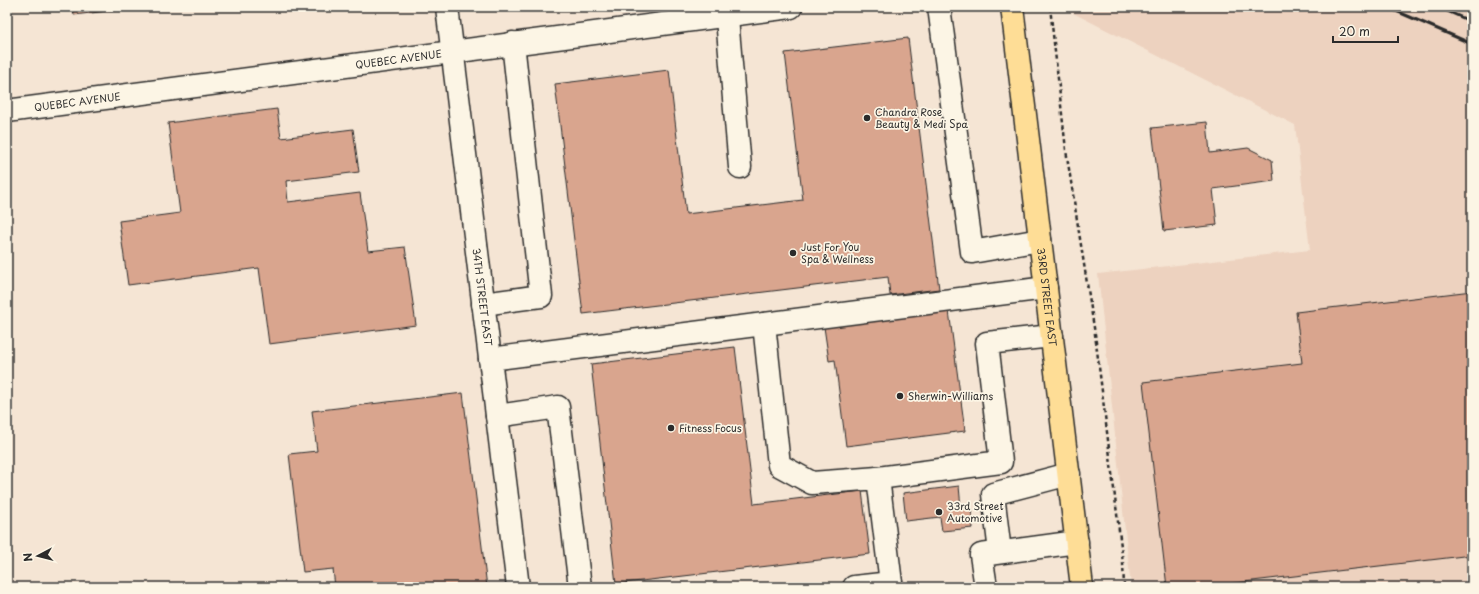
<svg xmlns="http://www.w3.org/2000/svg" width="1479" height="594" font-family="'Playpen Sans',sans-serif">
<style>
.built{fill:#edd2bf}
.building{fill:#d9a58e;stroke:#2b2b2b}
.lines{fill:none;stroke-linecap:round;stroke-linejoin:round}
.minor-casing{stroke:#2b2b2b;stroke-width:25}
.major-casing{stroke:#2b2b2b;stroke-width:25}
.path{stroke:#2b2b2b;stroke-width:2.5;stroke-dasharray:4 3;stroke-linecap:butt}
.minor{stroke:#fcf5e5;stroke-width:22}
.major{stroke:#fedd96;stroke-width:22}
.rail{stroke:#2b2b2b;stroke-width:3}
.poi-dot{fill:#2b2b2b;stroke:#fcf5e5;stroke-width:1.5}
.labels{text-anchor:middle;stroke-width:3.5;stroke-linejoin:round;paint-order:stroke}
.street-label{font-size:10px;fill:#2b2b2b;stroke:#fcf5e5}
.poi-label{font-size:10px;fill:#2b2b2b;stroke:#fcf5e5;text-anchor:start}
</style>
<rect width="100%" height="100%" fill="#f5e5d4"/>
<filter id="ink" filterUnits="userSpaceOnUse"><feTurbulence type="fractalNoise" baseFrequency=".025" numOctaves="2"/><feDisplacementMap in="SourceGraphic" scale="8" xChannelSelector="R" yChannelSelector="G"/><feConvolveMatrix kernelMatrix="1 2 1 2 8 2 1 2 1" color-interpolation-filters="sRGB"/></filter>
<g filter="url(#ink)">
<polygon class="built" points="1061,7 1472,7 1472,587 1131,587 1098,274 1310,250 1295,125"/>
<g class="building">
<polygon points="73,7 141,7 74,15"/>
<polygon points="908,38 939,289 890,295 888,277 583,314 555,84 669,70 686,214 803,200 785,53"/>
<polygon points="277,109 281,138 353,129 359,172 286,181 288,202 360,193 368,251 405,247 416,325 269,344 259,268 128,285 119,221 180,213 168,123"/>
<polygon points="1207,122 1210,153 1248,148 1272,160 1274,181 1213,189 1217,225 1164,231 1152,128"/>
<polygon points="1472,291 1472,555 1202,587 1167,587 1143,382 1302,363 1296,312"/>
<polygon points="949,311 965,431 846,446 835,360 829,361 824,327"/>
<polygon points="735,347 754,504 862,491 870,554 616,584 591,364"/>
<polygon points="463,393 487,587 335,587 333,569 303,572 289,454 317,451 312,411"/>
<polygon points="959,486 961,508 971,507 973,528 942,531 940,517 906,521 903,493"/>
</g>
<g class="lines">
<defs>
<g id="minor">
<path id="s1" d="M447 7 518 587"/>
<polyline points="726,7 740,167"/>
<polyline points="939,7 972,252 1040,240"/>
<path id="s2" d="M7 111 791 7"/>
<polyline points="483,304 541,296 513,43"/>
<polyline points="764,324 779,465 812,483 878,478 891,583"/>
<polyline points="490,359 1046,288"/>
<polyline points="497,416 558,407 580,587"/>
<polyline points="878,478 1001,462 987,343 1052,336"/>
<polyline points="1000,552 993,494 1069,474"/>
<polyline points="854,587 891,583 892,587"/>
<polyline points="986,587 981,555 1077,542"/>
</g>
<g id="major">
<path id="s3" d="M1012 7 1082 587"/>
</g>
</defs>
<use href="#minor" class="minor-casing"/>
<use href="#major" class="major-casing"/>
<polyline class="path" points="1050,7 1066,150 1095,334 1123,563 1124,587"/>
<use href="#minor" class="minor"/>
<use href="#major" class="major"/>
<g class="rail">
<polyline points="1387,7 1472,44"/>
<polyline points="1438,7 1472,22"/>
</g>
</g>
</g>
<g class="poi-dot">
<circle cx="867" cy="118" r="4"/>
<circle cx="793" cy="253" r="4"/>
<circle cx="900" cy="396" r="4"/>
<circle cx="671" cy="428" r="4"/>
<circle cx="939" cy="512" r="4"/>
</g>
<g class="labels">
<g class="street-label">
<text dy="4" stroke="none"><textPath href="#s2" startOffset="395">QUEBEC AVENUE</textPath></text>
<text dy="4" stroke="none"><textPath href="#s2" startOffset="71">QUEBEC AVENUE</textPath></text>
<text dy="4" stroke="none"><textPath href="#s1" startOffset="292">34TH STREET EAST</textPath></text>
<text dy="4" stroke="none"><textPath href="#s3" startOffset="292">33RD STREET EAST</textPath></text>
</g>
<g class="poi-label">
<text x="875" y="116">Chandra Rose<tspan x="875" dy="12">Beauty &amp; Medi Spa</tspan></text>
<text x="801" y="251">Just For You<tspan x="801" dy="12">Spa &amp; Wellness</tspan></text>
<text x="908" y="400">Sherwin-Williams</text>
<text x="679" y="432">Fitness Focus</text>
<text x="947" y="510">33rd Street<tspan x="947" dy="12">Automotive</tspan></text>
</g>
</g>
<rect width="1479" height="594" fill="none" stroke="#fcf5e5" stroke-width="24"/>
<rect x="12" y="12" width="1455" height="570" fill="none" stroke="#2b2b2b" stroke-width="1.5" filter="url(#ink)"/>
<g transform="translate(38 556) rotate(263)" stroke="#fcf5e5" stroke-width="3" paint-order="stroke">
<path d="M0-3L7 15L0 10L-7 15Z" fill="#2b2b2b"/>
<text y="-6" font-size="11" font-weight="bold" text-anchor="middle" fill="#2b2b2b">N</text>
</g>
<path d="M1333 36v6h65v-6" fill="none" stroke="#2b2b2b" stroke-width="2"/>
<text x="1339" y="36" font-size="12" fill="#2b2b2b" stroke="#fcf5e5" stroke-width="3" paint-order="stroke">20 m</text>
</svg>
